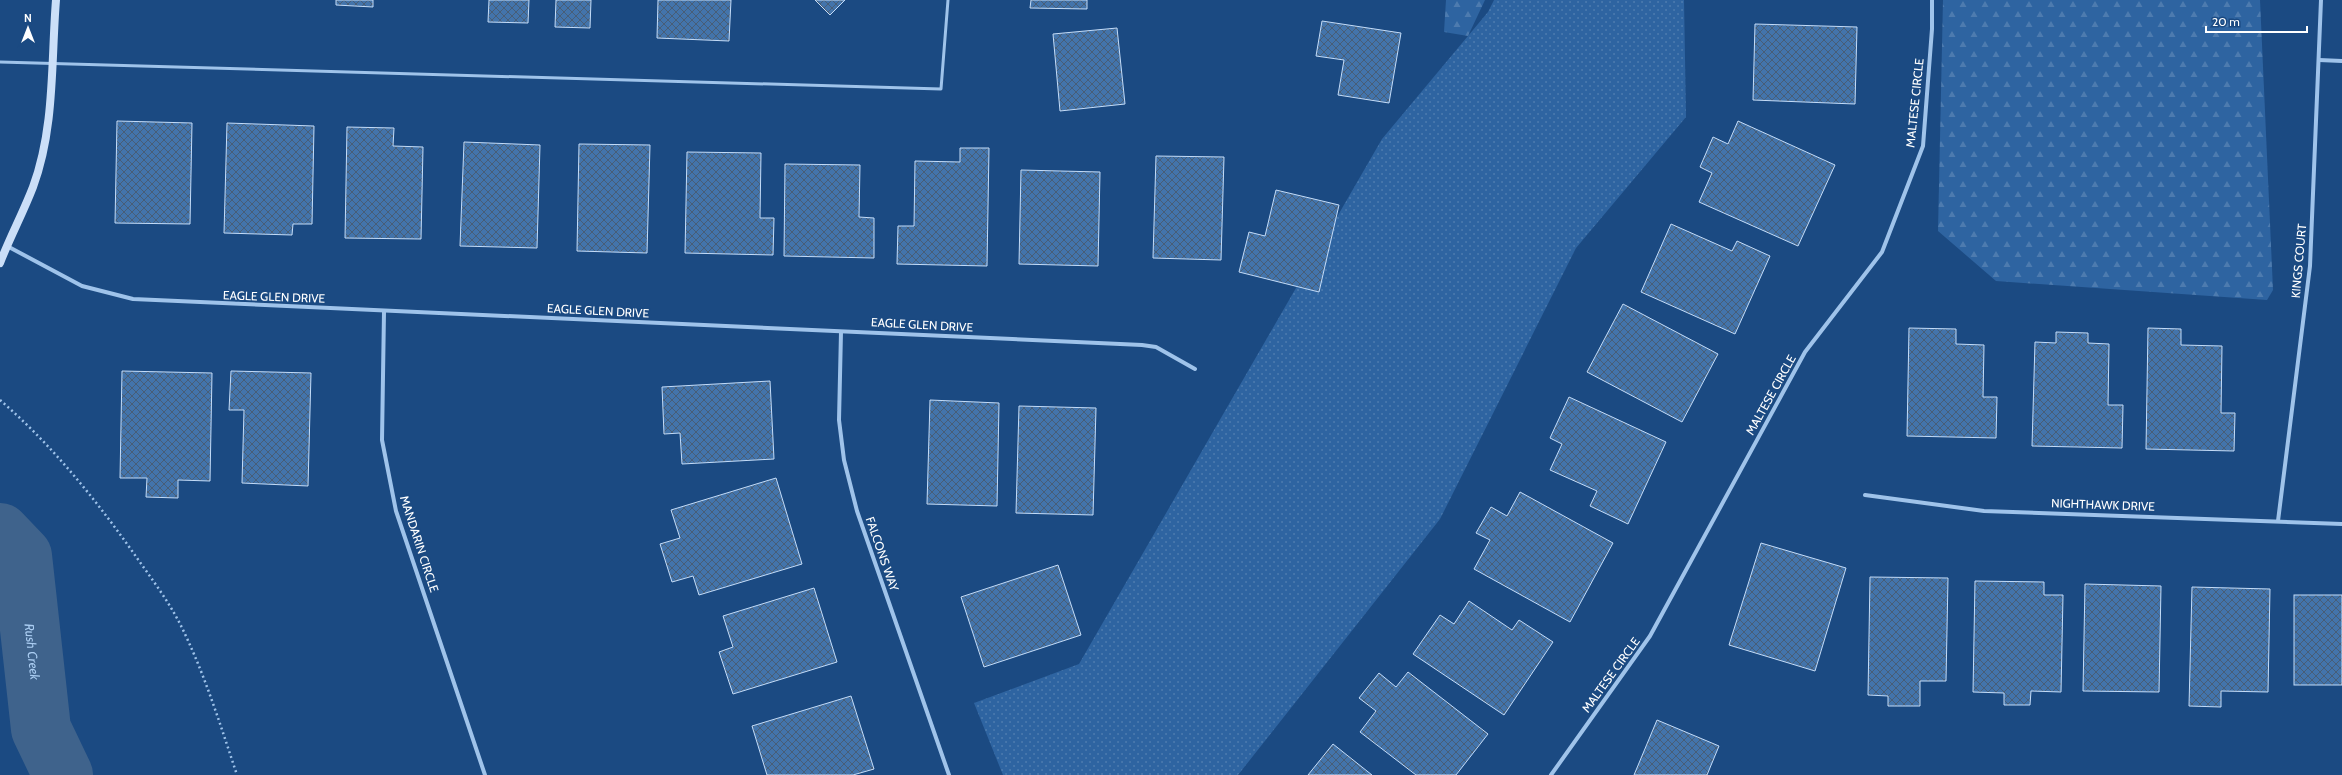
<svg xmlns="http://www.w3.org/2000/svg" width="2342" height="775" font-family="Cabin,sans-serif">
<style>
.grass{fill:url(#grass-dots)}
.forest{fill:url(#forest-firs)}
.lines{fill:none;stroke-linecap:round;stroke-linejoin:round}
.river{stroke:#3f638c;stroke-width:60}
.building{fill:url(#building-cross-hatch);stroke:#c4dcf8}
.path{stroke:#9fc3ea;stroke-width:2.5;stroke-dasharray:2 3;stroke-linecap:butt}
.lane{stroke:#9fc3ea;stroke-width:3}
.street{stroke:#9fc3ea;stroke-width:4}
.secondary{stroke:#cbdff8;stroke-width:8}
.labels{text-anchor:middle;stroke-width:3;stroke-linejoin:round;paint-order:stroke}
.street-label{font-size:12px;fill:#fff;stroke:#1b4a82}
.water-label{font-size:13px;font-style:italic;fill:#aacdf2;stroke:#1b4a82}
</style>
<defs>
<pattern id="grass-dots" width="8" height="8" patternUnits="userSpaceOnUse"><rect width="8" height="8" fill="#2e64a1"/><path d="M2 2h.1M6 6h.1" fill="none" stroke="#4d7baf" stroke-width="1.8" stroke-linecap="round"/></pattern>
<pattern id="forest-firs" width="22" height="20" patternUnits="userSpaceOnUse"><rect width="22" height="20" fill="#2e64a1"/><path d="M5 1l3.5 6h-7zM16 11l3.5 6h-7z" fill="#4d7baf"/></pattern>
<pattern id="building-cross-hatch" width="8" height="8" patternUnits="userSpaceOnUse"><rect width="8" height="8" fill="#4374ab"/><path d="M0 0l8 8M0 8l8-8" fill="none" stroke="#485e77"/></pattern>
</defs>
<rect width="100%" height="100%" fill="#1b4a82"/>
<polygon class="grass" points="1494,0 1684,0 1686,117 1576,248 1440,519 1238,775 1003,775 974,703 1079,664 1382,139 1488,12"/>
<g class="forest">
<polygon points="1446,0 1485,0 1468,36 1444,32"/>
<polygon points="1943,0 2260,0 2273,290 2267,300 1996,281 1938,231"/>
</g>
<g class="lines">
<path class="river" id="s1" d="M0 533 22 556 41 729 63 775"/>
</g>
<g class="building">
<polygon points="336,0 373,0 373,7 336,5"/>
<polygon points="489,0 529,0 528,23 488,22"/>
<polygon points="556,0 591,0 590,28 555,27"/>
<polygon points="658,0 731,0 729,41 657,38"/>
<polygon points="815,0 845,0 830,15"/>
<polygon points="1031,0 1087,0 1087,9 1030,8"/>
<polygon points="1322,21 1401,33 1389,103 1338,95 1344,60 1316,56"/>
<polygon points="1755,24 1857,27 1855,104 1753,100"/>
<polygon points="1117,28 1125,104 1060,111 1053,34"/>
<polygon points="117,121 192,123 190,224 115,223"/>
<polygon points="1738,121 1835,165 1798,246 1699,202 1712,173 1700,167 1713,137 1728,144"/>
<polygon points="227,123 314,126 312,224 293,224 292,235 224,233"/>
<polygon points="347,127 394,128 393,146 423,147 421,239 345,238"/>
<polygon points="464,142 540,145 537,248 460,246"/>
<polygon points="579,144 650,145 647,253 577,251"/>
<polygon points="960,148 989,148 987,266 897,264 898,226 914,226 915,161 960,162"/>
<polygon points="687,152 761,153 760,218 774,218 773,255 685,253"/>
<polygon points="1156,156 1224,157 1221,260 1153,258"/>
<polygon points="785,164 860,165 859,217 874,218 874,258 784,256"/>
<polygon points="1021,170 1100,172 1098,266 1019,264"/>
<polygon points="1276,190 1339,205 1319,292 1239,272 1249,232 1265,236"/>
<polygon points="1671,224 1732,251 1737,241 1770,256 1735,334 1641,292"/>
<polygon points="1623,304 1718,354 1682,422 1587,372"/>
<polygon points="1909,328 1956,329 1956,344 1984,345 1983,397 1997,397 1996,438 1907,436"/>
<polygon points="2148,328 2181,329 2181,345 2222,346 2221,413 2235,413 2234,451 2146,449"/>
<polygon points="2056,332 2088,333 2088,343 2109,344 2108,405 2123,405 2122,448 2032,446 2035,342 2056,343"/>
<polygon points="122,371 212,373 210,481 178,480 178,498 146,497 147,478 120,478"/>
<polygon points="231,371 311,373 308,486 242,483 244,410 229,410"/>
<polygon points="770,381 774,459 682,464 680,433 664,434 662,387"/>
<polygon points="1569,397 1666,442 1628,524 1590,506 1597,491 1550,470 1562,444 1550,438"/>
<polygon points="930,400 999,403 997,506 927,504"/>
<polygon points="1019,406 1096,408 1093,515 1016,513"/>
<polygon points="776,478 802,564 699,595 693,576 672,582 660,544 680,538 671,510"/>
<polygon points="1520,492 1613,543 1570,622 1474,569 1490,540 1476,533 1491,507 1507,516"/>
<polygon points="1761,543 1846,568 1815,671 1729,645"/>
<polygon points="1058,565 1081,635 984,667 961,597"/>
<polygon points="1870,577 1948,578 1946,681 1920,681 1920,706 1888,706 1888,696 1868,695"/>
<polygon points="1975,581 2044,582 2044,595 2063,595 2061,692 2031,691 2030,705 2004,705 2004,693 1973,692"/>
<polygon points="2085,584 2161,586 2159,692 2083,691"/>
<polygon points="2192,587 2270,589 2268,692 2221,691 2221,707 2189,706"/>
<polygon points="814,588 837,662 733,694 719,652 733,647 723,616"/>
<rect x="2294" y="595" width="48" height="90"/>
<polygon points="1469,601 1512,630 1519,620 1553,642 1504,715 1413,654 1440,615 1454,624"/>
<polygon points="1408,672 1488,734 1456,775 1416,775 1360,732 1376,711 1359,698 1379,673 1396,687"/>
<polygon points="851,696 874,769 853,775 767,775 752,726"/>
<polygon points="1657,720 1719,746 1707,775 1634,775"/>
<polygon points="1333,744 1372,775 1308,775"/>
</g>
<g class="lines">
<path class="path" d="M0 400C53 446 97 501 137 558 154 582 172 606 184 632 206 678 221 727 237 775"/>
<polyline class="lane" points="0,62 941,89 948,0"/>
<g class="street">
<polyline points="2319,60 2342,61"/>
<polyline points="7,246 82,286 133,299 1142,345 1156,347 1195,369"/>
<polyline points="384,312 382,440 396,511 485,775"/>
<polyline points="841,332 839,420 844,460 857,511 949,775"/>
<polyline points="1865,495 1984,511 2342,524"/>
<polyline points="2278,521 2310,266 2321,0"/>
<polyline points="1551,775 1650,636 1805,352 1882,252 1923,146 1932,29 1932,0"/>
</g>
<path class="secondary" d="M0 263C10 237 23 213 33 187 55 128 51 62 56 0"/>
</g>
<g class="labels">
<g class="street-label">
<text transform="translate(1915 103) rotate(-84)" y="4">MALTESE CIRCLE</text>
<text transform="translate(2299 261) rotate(-85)" y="4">KINGS COURT</text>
<text transform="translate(274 297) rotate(2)" y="4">EAGLE GLEN DRIVE</text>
<text transform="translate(598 311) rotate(3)" y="4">EAGLE GLEN DRIVE</text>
<text transform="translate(922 325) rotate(3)" y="4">EAGLE GLEN DRIVE</text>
<text transform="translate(1771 395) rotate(-61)" y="4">MALTESE CIRCLE</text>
<text transform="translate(2103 505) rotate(2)" y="4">NIGHTHAWK DRIVE</text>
<text transform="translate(419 544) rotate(72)" y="4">MANDARIN CIRCLE</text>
<text transform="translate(882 554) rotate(71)" y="4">FALCONS WAY</text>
<text transform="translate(1611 675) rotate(-54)" y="4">MALTESE CIRCLE</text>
</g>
<g class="water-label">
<text dy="5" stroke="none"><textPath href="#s1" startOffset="128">Rush Creek</textPath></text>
</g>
</g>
<g transform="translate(28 28)" stroke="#1b4a82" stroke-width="3" paint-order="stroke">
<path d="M0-3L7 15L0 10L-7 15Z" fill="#ffffff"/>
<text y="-6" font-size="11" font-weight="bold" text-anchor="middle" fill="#ffffff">N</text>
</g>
<path d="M2206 26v6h101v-6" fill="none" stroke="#ffffff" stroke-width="2"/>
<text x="2212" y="26" font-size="12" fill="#ffffff" stroke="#1b4a82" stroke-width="3" paint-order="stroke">20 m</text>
</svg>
